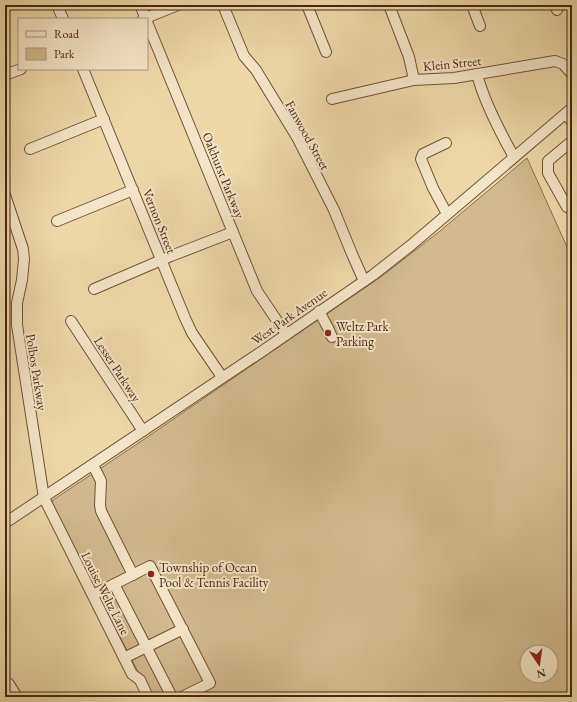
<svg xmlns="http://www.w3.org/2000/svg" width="577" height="702" font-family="'EB Garamond',serif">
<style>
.green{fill:#d1bb8e;stroke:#8c704f;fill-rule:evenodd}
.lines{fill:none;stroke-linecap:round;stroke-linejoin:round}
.minor-casing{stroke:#705336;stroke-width:12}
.minor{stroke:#f3e6c6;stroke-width:10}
.poi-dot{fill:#8f2418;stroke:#f3e6c6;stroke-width:1.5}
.labels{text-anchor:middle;stroke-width:4;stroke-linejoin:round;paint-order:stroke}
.street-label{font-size:13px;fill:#472610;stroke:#f3e6c6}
.poi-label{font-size:13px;fill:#472610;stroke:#f3e6c6;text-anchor:start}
</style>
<rect width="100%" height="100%" fill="#edd9a8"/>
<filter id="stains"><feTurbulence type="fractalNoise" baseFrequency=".005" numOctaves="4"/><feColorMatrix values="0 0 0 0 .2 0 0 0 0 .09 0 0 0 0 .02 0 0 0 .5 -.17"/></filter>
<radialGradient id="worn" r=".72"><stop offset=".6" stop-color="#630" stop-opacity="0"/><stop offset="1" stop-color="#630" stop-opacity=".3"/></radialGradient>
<path class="green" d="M527 158 572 258V697H151L52 505 53 500 143 440 382 276 440 231ZM527 652H551V676H527Z"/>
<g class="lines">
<defs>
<g id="minor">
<polyline points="57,5 63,19"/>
<polyline points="140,5 146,19"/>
<polyline points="223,5 244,56 256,70 298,139 334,210 352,254 364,281"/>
<polyline points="307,5 326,52"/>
<polyline points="389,5 409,57 414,80"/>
<polyline points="472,5 480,26"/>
<polyline points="555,5 557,10"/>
<polyline points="143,19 178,5"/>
<polyline points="147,22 257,291 286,334"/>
<polyline points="83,69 185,318 192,333 222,377"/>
<path d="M477 74C484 102 500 132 514 157"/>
<polyline points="5,75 21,69"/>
<polyline points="332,99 414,80 454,78 555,61 563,64 572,74"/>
<polyline points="566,114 572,122"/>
<polyline points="572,141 548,161 548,173 567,207 572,203"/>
<polyline points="446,143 423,154 421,159 433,188 447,214"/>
<polyline points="30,149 104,119"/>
<polyline points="5,195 23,249 24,259 22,280 17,303 17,325 44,498 132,674 140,680 148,697"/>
<polyline points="57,221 133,190"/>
<polyline points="94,289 171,256 233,232"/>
<polyline points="319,311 328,328 332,337"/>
<polyline points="71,321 143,431"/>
<polyline points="93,465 101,481 100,505 101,511 133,575"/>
<polyline points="5,523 261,352 373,275 410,246 572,108"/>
<polyline points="114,584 172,697"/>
<polyline points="93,595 150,566 210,683 182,697"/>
<polyline points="124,658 183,629"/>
<polyline points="5,681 9,684 17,697"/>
</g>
</defs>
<use href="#minor" class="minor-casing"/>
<use href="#minor" class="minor"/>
</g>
<g class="poi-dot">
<circle cx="328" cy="333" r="4"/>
<circle cx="151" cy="574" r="4"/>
</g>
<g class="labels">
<g class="street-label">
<text transform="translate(452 63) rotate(-6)" y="5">Klein Street</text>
<text transform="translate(308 135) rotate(61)" y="5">Fanwood Street</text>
<text transform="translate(224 175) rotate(68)" y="5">Oakhurst Parkway</text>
<text transform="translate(160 221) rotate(68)" y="5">Vernon Street</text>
<text transform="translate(289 316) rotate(-35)" y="5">West Park Avenue</text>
<text transform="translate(118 369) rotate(57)" y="5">Lesser Parkway</text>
<text transform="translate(37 372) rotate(81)" y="5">Polbos Parkway</text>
<text transform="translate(106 593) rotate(63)" y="5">Louise Weltz Lane</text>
</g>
<g class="poi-label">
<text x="336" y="331">Weltz Park<tspan x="336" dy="15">Parking</tspan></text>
<text x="159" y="572">Township of Ocean<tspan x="159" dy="15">Pool &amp; Tennis Facility</tspan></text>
</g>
</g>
<rect width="577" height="702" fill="none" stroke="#edd9a8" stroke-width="20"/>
<rect x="6" y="6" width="565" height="690" fill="none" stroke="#472610" stroke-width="2"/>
<rect x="10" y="10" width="557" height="682" fill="none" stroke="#472610"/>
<rect x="18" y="18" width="130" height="52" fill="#f3e6c6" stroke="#ae997d"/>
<rect x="26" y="31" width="20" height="6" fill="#f3e6c6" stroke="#ae997d"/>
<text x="54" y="38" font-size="12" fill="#472610">Road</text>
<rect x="26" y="48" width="20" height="12" fill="#d1bb8e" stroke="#ae997d"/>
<text x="54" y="58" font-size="12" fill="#472610">Park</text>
<g transform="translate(539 664) rotate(167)"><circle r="19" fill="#f3e6c6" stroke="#ae997d"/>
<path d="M0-3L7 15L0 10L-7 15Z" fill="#8f2418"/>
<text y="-6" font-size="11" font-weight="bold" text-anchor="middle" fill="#472610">N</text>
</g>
<rect width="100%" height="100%" filter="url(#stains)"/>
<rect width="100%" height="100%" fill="url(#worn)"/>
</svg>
